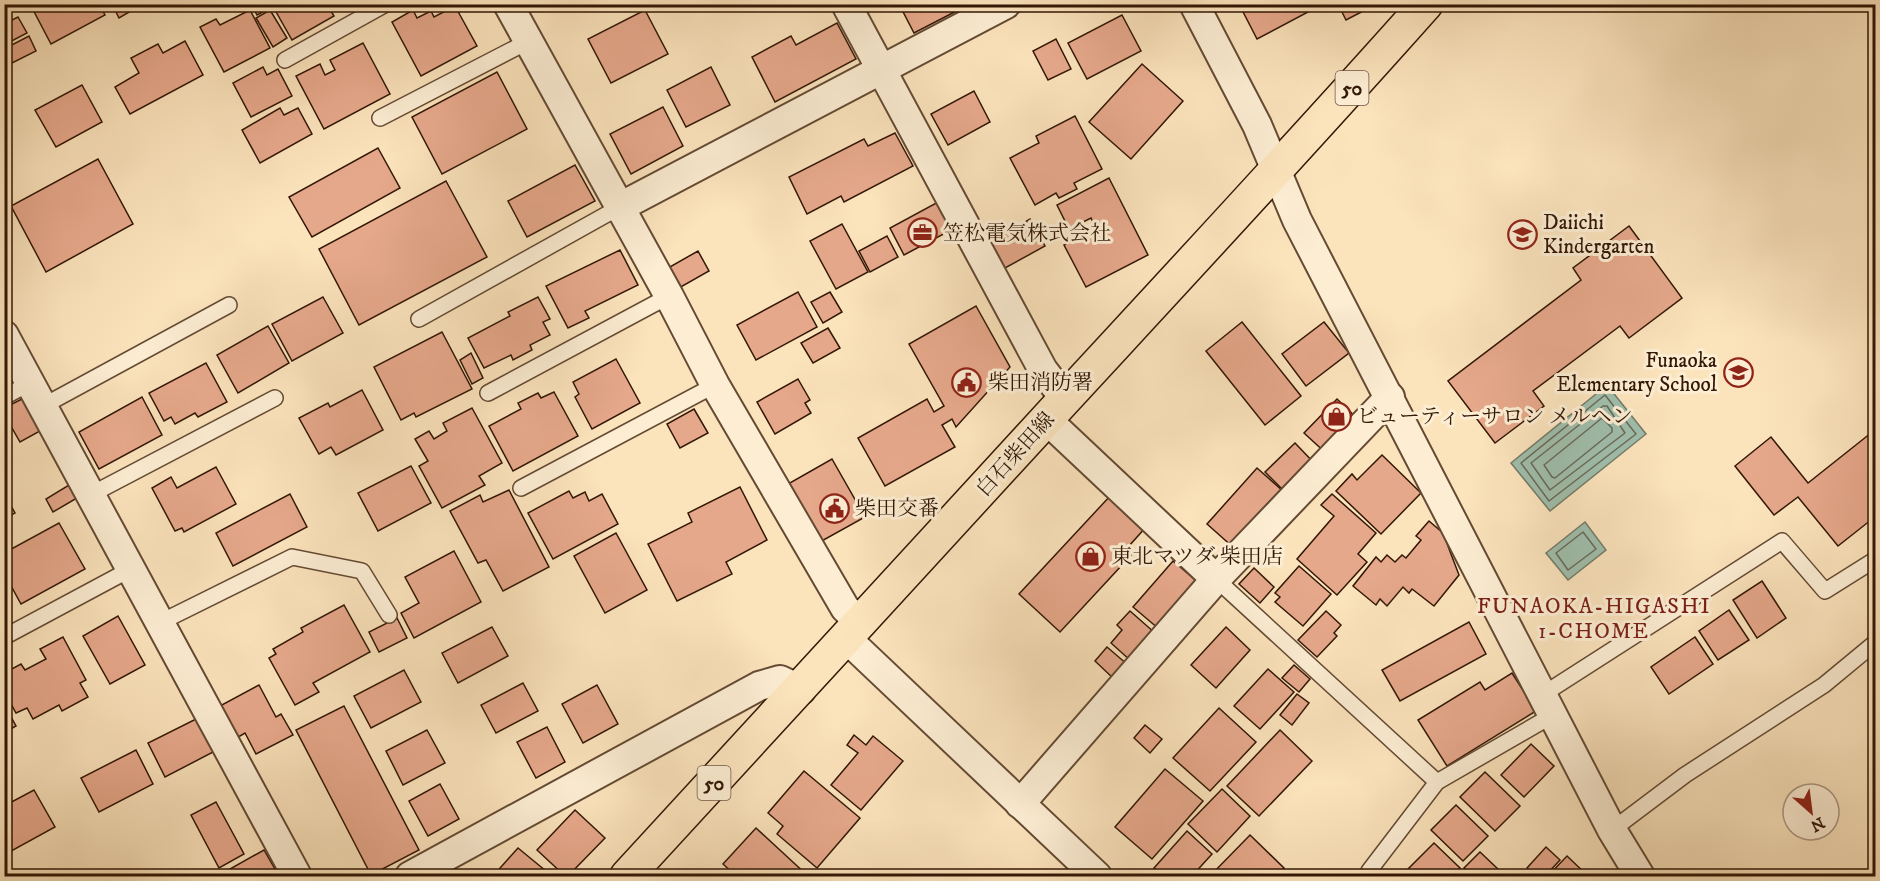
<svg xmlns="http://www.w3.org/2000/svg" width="1880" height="881" font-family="'IM FELL DW Pica','Noto Serif JP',serif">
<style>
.water{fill:#9fbeac;stroke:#737b69;stroke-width:1.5}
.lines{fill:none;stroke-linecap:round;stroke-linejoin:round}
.shore{stroke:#686a58;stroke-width:1.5}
.building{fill:#e6a88b;stroke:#321705;stroke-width:1.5}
.lane-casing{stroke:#644a33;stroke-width:18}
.street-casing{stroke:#644a33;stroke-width:32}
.primary-casing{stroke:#321705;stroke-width:36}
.lane{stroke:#fcedd3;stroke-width:15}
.street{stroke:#fcedd3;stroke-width:28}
.primary{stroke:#fbe3bc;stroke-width:33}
.labels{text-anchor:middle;stroke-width:6;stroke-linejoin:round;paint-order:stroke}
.shield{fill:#fcedd3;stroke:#6f5743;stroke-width:1.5}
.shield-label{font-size:20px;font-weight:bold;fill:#321705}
.poi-label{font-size:21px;fill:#321705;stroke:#fcedd3;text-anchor:start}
.street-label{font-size:21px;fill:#321705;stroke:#fcedd3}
.neighbourhood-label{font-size:22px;letter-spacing:1.5px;fill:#7a1f14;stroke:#fcedd3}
</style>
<rect width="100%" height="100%" fill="#fbe3bc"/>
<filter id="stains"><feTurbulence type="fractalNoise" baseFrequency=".00333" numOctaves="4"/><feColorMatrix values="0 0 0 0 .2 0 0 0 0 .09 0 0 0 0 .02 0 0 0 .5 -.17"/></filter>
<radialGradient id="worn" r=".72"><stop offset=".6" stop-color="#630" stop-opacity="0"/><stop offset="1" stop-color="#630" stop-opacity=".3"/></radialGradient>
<g class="water">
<polygon points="1607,385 1646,434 1550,511 1511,463"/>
<polygon points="1585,522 1606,550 1568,580 1546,553"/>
</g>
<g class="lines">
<g class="shore">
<polygon points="1605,395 1636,434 1549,501 1521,463"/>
<polygon points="1603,406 1607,406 1625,433 1550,490 1531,463"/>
<polygon points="1602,418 1612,428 1612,432 1555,478 1552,477 1544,465"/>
<polygon points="1583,532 1596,549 1568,570 1556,553"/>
</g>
</g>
<g class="building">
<polygon points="30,4 99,4 105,15 51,44"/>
<polygon points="112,4 143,4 119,18"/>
<polygon points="251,4 276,4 276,5 257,15"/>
<polygon points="285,4 327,4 334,16 292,40 275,10"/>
<polygon points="899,4 970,4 914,33"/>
<polygon points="1239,4 1323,4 1257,39"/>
<polygon points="1338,4 1368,4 1369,8 1346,20"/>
<polygon points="455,6 477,46 421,76 392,22 413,10 417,18 431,11 434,17"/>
<polygon points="250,10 270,48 224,72 200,27 216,19 220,25"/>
<polygon points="270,10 287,38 273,47 256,18"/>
<polygon points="645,10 668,54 611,83 588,39"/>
<polygon points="1122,15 1141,51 1087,79 1068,43"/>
<polygon points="18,17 27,33 4,45 4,24"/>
<polygon points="837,23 856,59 775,102 752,57 791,36 796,45"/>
<polygon points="29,36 36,51 4,67 4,49"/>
<polygon points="1056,39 1071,69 1048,80 1033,51"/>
<polygon points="185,41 203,75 130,114 115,87 139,73 131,58 158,44 163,53"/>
<polygon points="363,43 390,94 324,129 296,76 320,64 325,75 335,70 330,60"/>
<polygon points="1142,64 1183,101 1131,159 1089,122"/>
<polygon points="263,67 267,75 278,69 292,96 251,117 233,83"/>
<polygon points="711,67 730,105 686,127 667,90"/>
<polygon points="497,72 527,129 442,174 412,117"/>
<polygon points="82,85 102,122 56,147 35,110"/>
<polygon points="974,91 990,122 948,145 931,114"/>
<polygon points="663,107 683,146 631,174 610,134"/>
<polygon points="280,108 284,115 298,108 312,134 260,163 242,130"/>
<polygon points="1075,116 1102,169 1074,183 1077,189 1059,198 1056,193 1035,205 1010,158 1039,143 1036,136"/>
<polygon points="895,133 913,166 844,202 841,196 807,214 789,177 864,139 868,146"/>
<polygon points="378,148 400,188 312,237 289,197"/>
<polygon points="98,159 133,224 46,272 11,206"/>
<polygon points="575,165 595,201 527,237 508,201"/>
<polygon points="1109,178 1148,255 1086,287 1064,245 1096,229 1091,218 1069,229 1057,205"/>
<polygon points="446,181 487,257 359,325 319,249"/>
<polygon points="940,201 955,228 904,255 890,228"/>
<polygon points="1030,219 1045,246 1005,268 991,242"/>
<polygon points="842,224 868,272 836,289 810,241"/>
<polygon points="1629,226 1682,298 1629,338 1620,326 1533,391 1544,406 1495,443 1448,381 1581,280 1573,268"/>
<polygon points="887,236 898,257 870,272 859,251"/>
<polygon points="620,250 638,285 585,311 589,318 568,328 546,286"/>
<polygon points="698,251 709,271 679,288 668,268"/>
<polygon points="798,292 817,327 756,360 737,325"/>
<polygon points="830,292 842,312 823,323 811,302"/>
<polygon points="323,297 343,333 292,361 272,324"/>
<polygon points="538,297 550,319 543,322 550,335 530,345 532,350 513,360 511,355 484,368 468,338 510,316 508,312"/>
<polygon points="976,306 1010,367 956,427 952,419 942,425 955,447 885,486 858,438 927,399 934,412 944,406 909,344"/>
<polygon points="1242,322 1301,396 1265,425 1206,351"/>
<polygon points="1324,322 1349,353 1306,386 1282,354"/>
<polygon points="268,326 289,363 238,393 217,355"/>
<polygon points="828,328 840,348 813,363 801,343"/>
<polygon points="442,332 472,389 416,417 414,413 401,420 374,367"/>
<polygon points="471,353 483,378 472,384 460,360"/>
<polygon points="616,359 640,403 592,429 575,397 579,394 573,382"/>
<polygon points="206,363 227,402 198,417 195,413 175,424 171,417 164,421 149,393"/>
<polygon points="798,379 810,400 805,403 811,413 775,434 757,402"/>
<polygon points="362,390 383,430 336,455 331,447 319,454 299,418 328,403 330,407"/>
<polygon points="554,392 578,436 513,471 489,426 521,409 518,403 538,393 541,398"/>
<polygon points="142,397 162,435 99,469 79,432"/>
<polygon points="22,399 40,431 20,442 4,414 4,408"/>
<polygon points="1337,399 1361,422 1329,456 1304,433"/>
<polygon points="472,408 502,463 479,476 485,485 442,508 419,466 428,461 415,439 429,431 434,439 447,431 443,423"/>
<polygon points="694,409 708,433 680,448 667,424"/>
<polygon points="1876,429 1876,516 1838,546 1798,497 1774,515 1735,466 1771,437 1808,483"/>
<polygon points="1295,443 1316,465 1287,494 1265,472"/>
<polygon points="1382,455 1421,493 1381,534 1336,491 1352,474 1357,480"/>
<polygon points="832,459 865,517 820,542 788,484"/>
<polygon points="411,466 431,503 378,531 358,493"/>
<polygon points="216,467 236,504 184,532 182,528 175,531 152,488 171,477 177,488"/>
<polygon points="1257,468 1284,492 1234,548 1207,524"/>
<polygon points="69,485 77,498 53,512 46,499"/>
<polygon points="740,487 767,540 726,562 732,574 677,601 648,544 692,522 688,513"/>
<polygon points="509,490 549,567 503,591 486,560 478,563 450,511 480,495 483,502"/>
<polygon points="569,491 573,498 585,492 589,501 602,494 618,524 553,559 528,513"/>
<polygon points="4,493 15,513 4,519"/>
<polygon points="290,494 307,527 233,566 216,533"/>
<polygon points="1332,494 1376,533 1358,554 1367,562 1337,595 1297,559 1334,516 1321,505"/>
<polygon points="1111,495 1146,527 1129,546 1135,551 1060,632 1019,594"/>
<polygon points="1429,521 1443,533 1459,575 1434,606 1412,589 1409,593 1403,587 1387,606 1380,599 1376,605 1353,586 1376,557 1381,562 1387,555 1395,562 1402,555 1406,558 1421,540 1416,536"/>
<polygon points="59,523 85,569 21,604 4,573 4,553"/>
<polygon points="616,533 647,590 605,613 574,556"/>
<polygon points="454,551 481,602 414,638 401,613 419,603 405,577"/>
<polygon points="1173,561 1199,583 1159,629 1133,607"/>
<polygon points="1299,566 1331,594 1303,626 1275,602 1280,597 1275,593"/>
<polygon points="1254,568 1274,587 1260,603 1239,584"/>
<polygon points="1762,581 1786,618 1757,638 1733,600"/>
<polygon points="344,605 370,652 313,683 319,692 295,705 269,658 276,654 273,649 303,632 301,628"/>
<polygon points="1729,610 1749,640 1718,660 1699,631"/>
<polygon points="1130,611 1155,633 1131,661 1111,643 1122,630 1117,625"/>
<polygon points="1326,611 1341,625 1334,633 1337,636 1317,657 1298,640"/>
<polygon points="118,616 145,665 110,684 83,636"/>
<polygon points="397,618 407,638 379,652 369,632"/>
<polygon points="1469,622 1486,654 1400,701 1382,670"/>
<polygon points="492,627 508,656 458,683 442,653"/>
<polygon points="1226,627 1250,650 1216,688 1191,665"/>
<polygon points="63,637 86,680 80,683 88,697 62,711 59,705 33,719 27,708 16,713 4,691 4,681 9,678 6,672 21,664 25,670 46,659 40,649"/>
<polygon points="1695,637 1713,664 1669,694 1651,667"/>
<polygon points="1107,647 1128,665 1115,680 1095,661"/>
<polygon points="1294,665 1310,679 1299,692 1282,678"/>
<polygon points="1268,669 1294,692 1260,729 1234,706"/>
<polygon points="404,670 421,702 371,728 354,696"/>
<polygon points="1512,673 1536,711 1447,766 1418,720 1480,682 1485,690"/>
<polygon points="523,683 538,711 496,733 481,705"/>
<polygon points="259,685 276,717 281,714 293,735 256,754 245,733 235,739 218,707"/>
<polygon points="597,685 618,724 583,743 562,704"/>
<polygon points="1297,694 1309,703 1292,725 1280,715"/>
<polygon points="4,704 16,726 4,733"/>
<polygon points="344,706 419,850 371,875 296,730"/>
<polygon points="1219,708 1256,742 1210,791 1173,758"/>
<polygon points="200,717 217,750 165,777 148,743"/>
<polygon points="1145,725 1162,739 1150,753 1134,738"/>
<polygon points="547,727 565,762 536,778 517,742"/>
<polygon points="427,730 445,763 403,785 386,751"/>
<polygon points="1280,730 1312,761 1259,816 1227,786"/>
<polygon points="854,735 866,745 873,736 903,761 861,810 831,785 858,753 847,745"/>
<polygon points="1531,744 1554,766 1524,797 1501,775"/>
<polygon points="136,750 153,784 99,812 81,778"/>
<polygon points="1165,769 1203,801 1152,859 1115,827"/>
<polygon points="804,771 860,818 817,868 777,834 783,826 768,813"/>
<polygon points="1485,772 1520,806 1495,831 1460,797"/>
<polygon points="440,784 459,819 428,836 409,801"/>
<polygon points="1222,789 1250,816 1217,852 1188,824"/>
<polygon points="34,790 55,827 4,855 4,806"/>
<polygon points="216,802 244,854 219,868 191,815"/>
<polygon points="1456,805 1488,836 1463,861 1431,830"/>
<polygon points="575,810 605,838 568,876 565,876 537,850"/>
<polygon points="756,828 808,876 736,876 723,864"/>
<polygon points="1187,831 1212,854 1192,876 1163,876 1154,868"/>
<polygon points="1250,835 1284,868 1275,876 1210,876"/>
<polygon points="1434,843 1460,868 1451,876 1401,876"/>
<polygon points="1546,847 1560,860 1545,876 1536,876 1527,868"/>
<polygon points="518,848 552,876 493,876"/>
<polygon points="264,850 279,876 222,876 221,874"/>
<polygon points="1480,852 1500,871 1494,876 1473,876 1464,868"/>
<polygon points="1567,856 1588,876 1548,876"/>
</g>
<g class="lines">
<defs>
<g id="lane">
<polyline points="285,60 386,4"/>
<polyline points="380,118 527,42"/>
<polyline points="419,319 618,208"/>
<polyline points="488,393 669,296"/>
<polyline points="4,397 30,383"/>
<polyline points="43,406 229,305"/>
<polyline points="521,488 715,385"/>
<polyline points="92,494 275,398"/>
<polyline points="1216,579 1437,782"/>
<polyline points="159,623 292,557 362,571 389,615"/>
<polyline points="4,637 131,569"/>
<polyline points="1542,695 1782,541 1825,591 1876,559"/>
<polyline points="1612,830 1685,775 1824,685 1876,642"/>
<polyline points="1369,871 1437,782 1553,715"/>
</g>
<g id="street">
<polyline points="508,4 669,296 715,385 845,608 861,624"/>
<polyline points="846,4 1043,370 1065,399"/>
<polyline points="1194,4 1257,125 1297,220 1612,830 1640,876"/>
<polyline points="618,208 1006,4"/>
<polyline points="4,335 297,876"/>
<polyline points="1046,419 1216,579"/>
<polyline points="847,639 1097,876"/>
<polyline points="1020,804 1216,579 1390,397"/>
<polyline points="410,876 759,686 780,680 801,690"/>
</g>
<path id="primary" d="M627 876C774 718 918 557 1065 399 1186 268 1307 138 1426 4"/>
</defs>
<use href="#lane" class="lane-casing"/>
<use href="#street" class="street-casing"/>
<use href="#primary" class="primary-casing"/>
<use href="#lane" class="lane"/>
<use href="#street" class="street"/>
<use href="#primary" class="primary"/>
</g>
<defs>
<symbol id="office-ring" viewBox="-11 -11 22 22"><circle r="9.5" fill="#fcedd3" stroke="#8f2418" stroke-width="1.5"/><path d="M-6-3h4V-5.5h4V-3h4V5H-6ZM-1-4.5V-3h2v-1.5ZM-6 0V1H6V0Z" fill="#8f2418"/></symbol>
<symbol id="school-ring" viewBox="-11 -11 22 22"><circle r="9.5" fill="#fcedd3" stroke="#8f2418" stroke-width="1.5"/><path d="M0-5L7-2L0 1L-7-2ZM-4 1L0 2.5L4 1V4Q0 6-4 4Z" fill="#8f2418"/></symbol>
<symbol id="civic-ring" viewBox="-11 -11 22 22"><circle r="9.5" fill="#fcedd3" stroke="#8f2418" stroke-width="1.5"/><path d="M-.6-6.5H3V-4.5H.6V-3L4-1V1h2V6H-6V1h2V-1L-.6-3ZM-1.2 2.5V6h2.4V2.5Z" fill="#8f2418"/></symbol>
<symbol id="shop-ring" viewBox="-11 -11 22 22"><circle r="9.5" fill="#fcedd3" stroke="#8f2418" stroke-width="1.5"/><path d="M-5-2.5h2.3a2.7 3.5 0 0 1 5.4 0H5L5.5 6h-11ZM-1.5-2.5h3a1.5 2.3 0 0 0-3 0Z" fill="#8f2418"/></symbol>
</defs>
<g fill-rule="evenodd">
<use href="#office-ring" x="906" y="216" width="33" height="33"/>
<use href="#school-ring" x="1506" y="218" width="33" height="33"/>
<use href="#school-ring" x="1722" y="356" width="33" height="33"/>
<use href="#civic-ring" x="950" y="366" width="33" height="33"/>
<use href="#shop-ring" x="1320" y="400" width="33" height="33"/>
<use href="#civic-ring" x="818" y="492" width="33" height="33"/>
<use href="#shop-ring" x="1074" y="540" width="33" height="33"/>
</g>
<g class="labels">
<g class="shield">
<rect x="1335.5" y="71" width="33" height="34" rx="4.5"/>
<rect x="697.5" y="766" width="33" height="34" rx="4.5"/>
</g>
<g class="shield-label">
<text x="1352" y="95">50</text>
<text x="714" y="790">50</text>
</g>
<g class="poi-label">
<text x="1543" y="229">Daiichi<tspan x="1543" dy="24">Kindergarten</tspan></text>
<text x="943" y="240">笠松電気株式会社</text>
<text x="1717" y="367" text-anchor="end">Funaoka<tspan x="1717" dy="24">Elementary School</tspan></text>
<text x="988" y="389">柴田消防署</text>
<text x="1357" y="423">ビューティーサロン メルヘン</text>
<text x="855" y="515">柴田交番</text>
<text x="1111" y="563">東北マツダ 柴田店</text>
</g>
<g class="street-label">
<text transform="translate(1015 454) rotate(-48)" y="7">白石柴田線</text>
</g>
<g class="neighbourhood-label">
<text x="1594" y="613">FUNAOKA-HIGASHI<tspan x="1594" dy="25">1-CHOME</tspan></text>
</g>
</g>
<rect width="1880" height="881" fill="none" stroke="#fbe3bc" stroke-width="24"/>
<rect x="6" y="6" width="1868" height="869" fill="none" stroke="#321705" stroke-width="3"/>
<rect x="12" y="12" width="1856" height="857" fill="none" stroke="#321705" stroke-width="1.5"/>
<g transform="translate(1811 812) rotate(152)"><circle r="28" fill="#fcedd3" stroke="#ab9781" stroke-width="1.5"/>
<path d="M0-4.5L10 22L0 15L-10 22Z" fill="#8f2418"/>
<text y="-9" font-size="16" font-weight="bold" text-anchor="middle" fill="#321705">N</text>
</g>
<rect width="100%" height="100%" filter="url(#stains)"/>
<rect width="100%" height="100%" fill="url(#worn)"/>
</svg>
